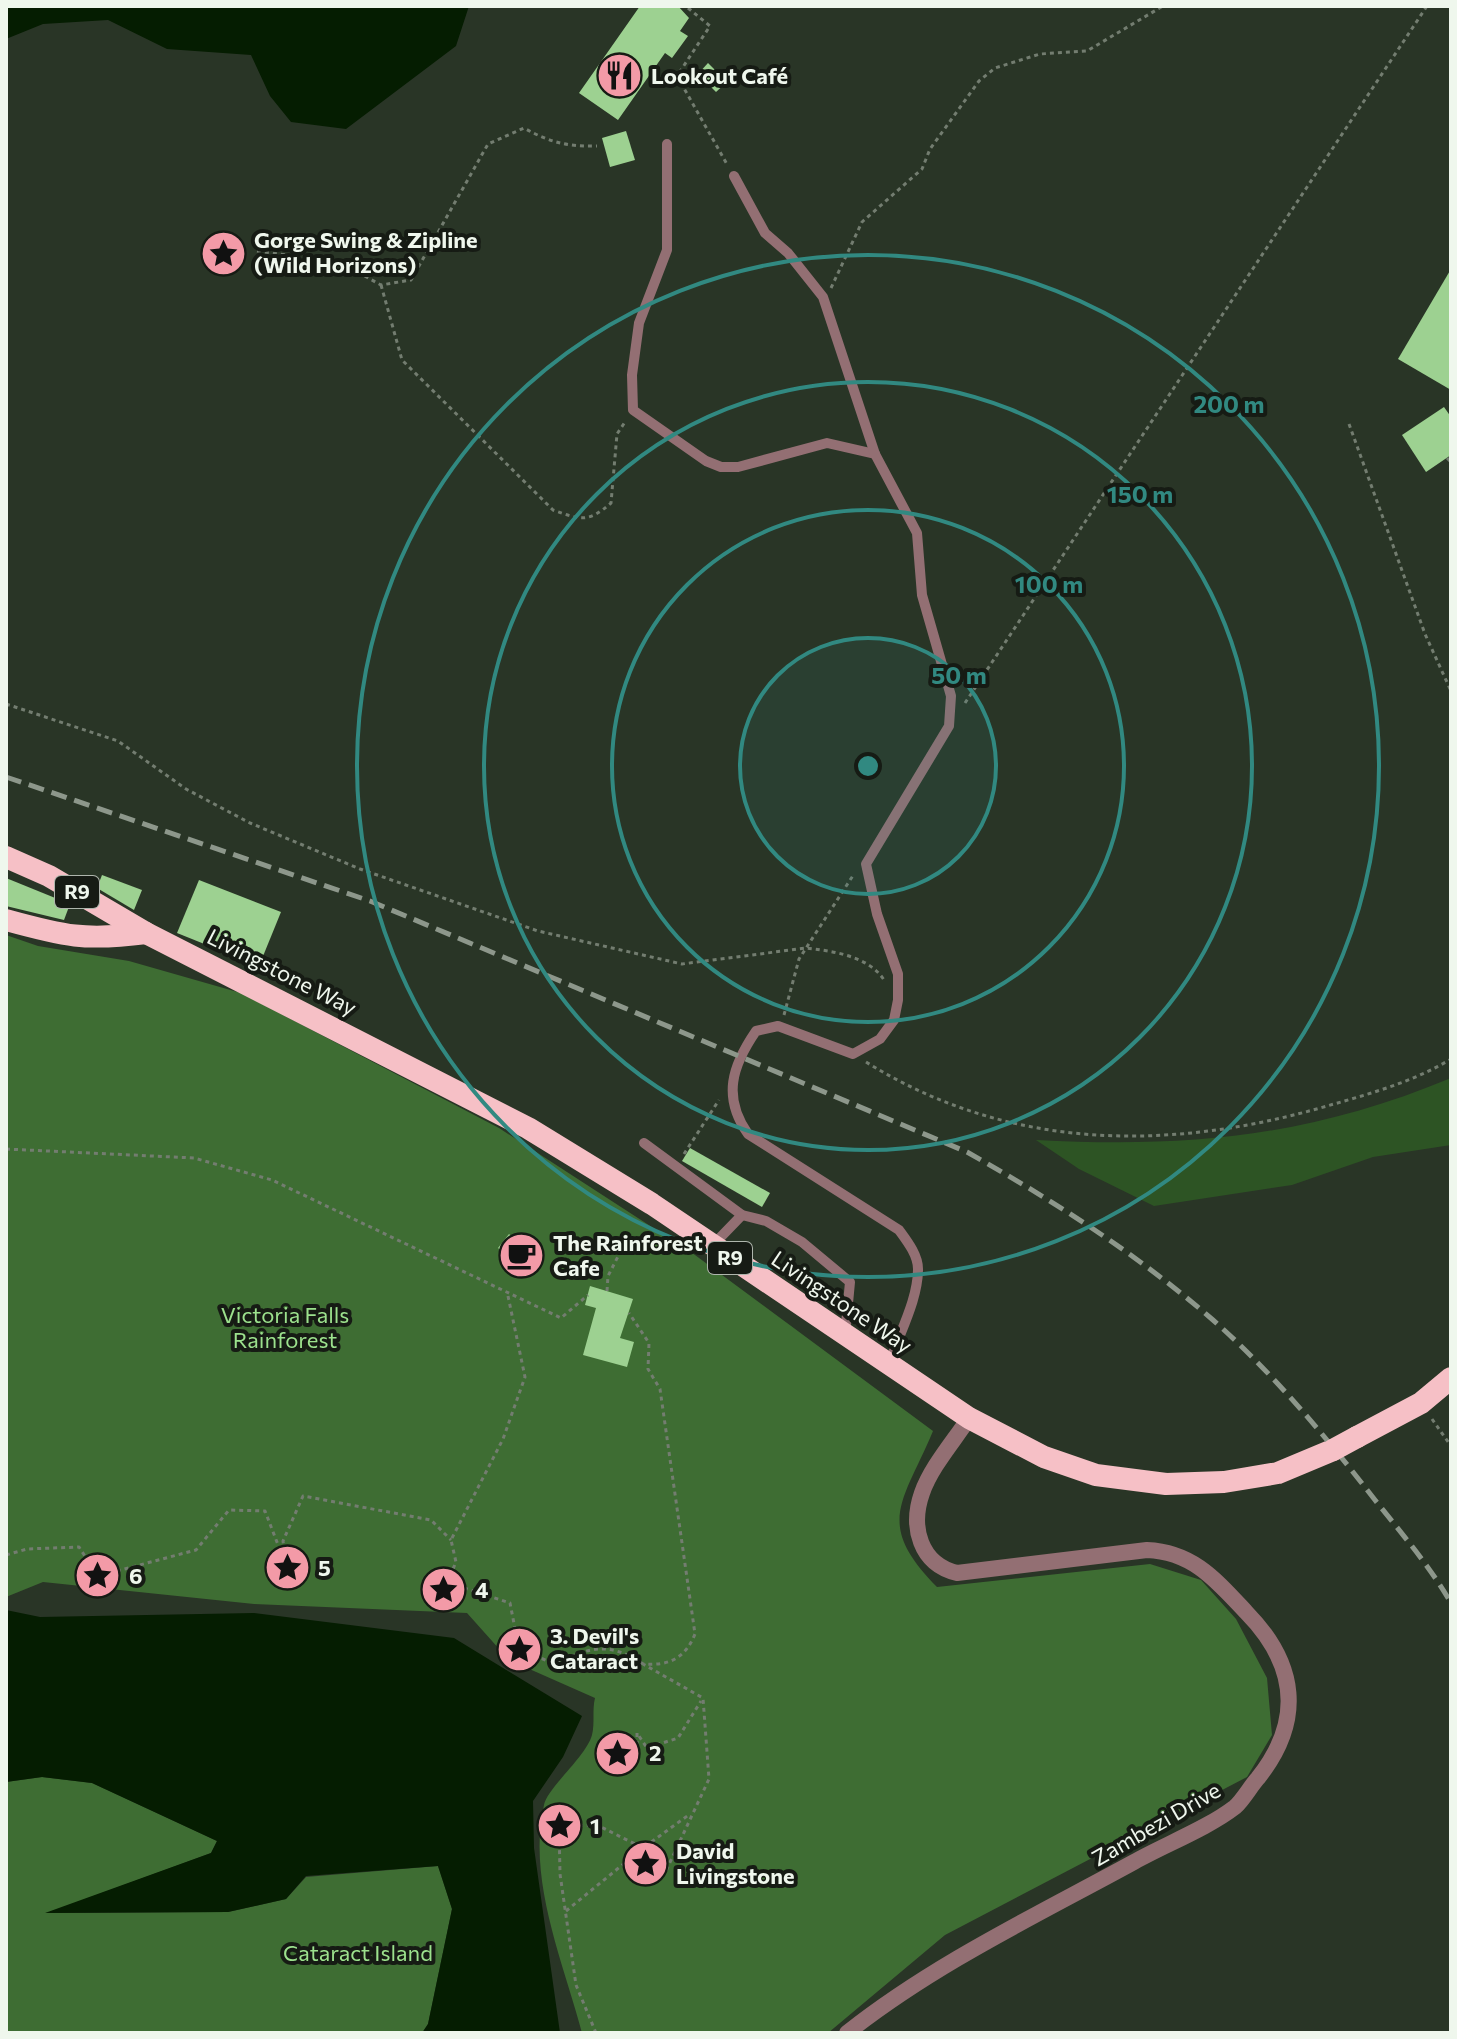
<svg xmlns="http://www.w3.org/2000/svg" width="1457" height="2039" font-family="Commissioner,sans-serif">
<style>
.green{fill:#2d5424}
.forest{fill:#3e6d33}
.water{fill:#051d01}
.building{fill:#9dd191}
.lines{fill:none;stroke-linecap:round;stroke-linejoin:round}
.path{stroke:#737d70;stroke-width:3;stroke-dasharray:4 4;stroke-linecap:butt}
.service{stroke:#936f73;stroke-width:10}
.tertiary{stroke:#936f73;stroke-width:16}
.trunk{stroke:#f6c0c6;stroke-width:22}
.rail{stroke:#8d978b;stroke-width:5;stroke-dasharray:16 8;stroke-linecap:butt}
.trunk-bridge{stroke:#f6c0c6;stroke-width:22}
.ring{fill:none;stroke:#318981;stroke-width:4}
.labels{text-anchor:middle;stroke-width:8;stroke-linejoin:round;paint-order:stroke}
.shield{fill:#161b14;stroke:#aeb5ac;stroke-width:2}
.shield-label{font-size:20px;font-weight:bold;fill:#eff7ed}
.poi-label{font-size:22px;font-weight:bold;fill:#eff7ed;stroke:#161b14;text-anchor:start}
.street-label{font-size:22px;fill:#eff7ed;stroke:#161b14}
.park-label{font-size:22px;fill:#9ce18d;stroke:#161b14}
.centre{fill:#318981;stroke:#161b14;stroke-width:4}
.ring-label{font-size:24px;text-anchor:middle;font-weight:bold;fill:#318981;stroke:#161b14;stroke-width:8;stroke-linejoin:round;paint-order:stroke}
</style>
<rect width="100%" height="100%" fill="#293526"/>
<path class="green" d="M1451 1078V1145L1373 1157 1292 1185 1154 1206 1079 1169 1036 1140C1188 1148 1309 1137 1451 1078Z"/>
<g class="forest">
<path d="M6 935 38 946 129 961 241 993 499 1128 695 1255 933 1431C903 1503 874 1523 937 1587L1150 1564 1201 1580 1236 1619 1267 1678 1272 1735 1247 1777 945 1935 828 2033H582C563 1961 527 1880 544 1805 547 1788 586 1757 592 1735 595 1723 592 1710 595 1698L509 1660 467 1613 254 1604 43 1582 6 1597Z"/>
<polygon points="42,1777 92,1783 217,1841 211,1853 48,1913 228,1912 286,1899 306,1877 438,1866 452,1909 428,2024 422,2033 6,2033 6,1782"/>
</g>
<g class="water">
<polygon points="6,6 469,6 456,46 346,129 291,122 270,96 251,55 167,49 108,20 43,24 6,39"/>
<polygon points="6,1610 40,1617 254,1613 454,1638 582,1716 563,1757 533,1801 534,1848 560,2033 422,2033 428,2024 452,1909 438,1866 306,1876 286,1899 228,1912 45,1913 211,1853 217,1841 92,1783 42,1777 6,1782"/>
</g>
<g class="building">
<polygon points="640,6 678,6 689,18 680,31 688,36 672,58 665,53 618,120 579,93"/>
<polygon points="708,63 727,82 716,92 698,74"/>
<polygon points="626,131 635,160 610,167 602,138"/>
<polygon points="1451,269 1451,390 1398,359"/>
<polygon points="1444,407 1451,417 1451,455 1426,472 1402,435"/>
<polygon points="102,875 142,890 134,910 97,888"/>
<polygon points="6,878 70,904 64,920 6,906"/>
<polygon points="199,880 281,912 259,966 177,933"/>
<polygon points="690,1148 770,1193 762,1207 682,1161"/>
<polygon points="509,1234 541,1260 530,1273 498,1248"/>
<polygon points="590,1286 633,1299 620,1338 634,1342 627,1367 583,1355 596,1308 585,1305"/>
</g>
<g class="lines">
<g class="path">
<polyline points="688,8 710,26 677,76 728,166"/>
<path d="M257 251 339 262 381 285 411 280 488 144 524 128C549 142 568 147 597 146"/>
<path d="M381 285 402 360 553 510C581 520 588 523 611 503L617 434 625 422"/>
<polyline points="831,288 862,222 922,169 930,149 979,81 995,68 1040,54 1087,51 1163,6"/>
<polyline points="1349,424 1425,634 1451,691"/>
<polyline points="1447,458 1451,462"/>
<polyline points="965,703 1427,6"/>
<path d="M6 704 118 741 186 789 250 823 360 869 538 931 682 964 806 948C832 951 869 956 884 980"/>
<polyline points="784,1015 799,959 854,874"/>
<path d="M866 1062C1009 1151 1169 1152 1327 1106 1369 1094 1413 1082 1451 1059"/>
<polyline points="6,1149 194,1158 272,1180 561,1318 588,1295"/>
<polyline points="684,1154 719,1100"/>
<polyline points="607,1291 608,1276 629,1235"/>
<path d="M508 1296 525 1377 503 1439 451 1540 456 1562 444 1590 458 1586 510 1603 519 1649 555 1664C590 1647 608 1641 643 1664"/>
<polyline points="1432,1419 1451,1446"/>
<polyline points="6,1555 27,1549 79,1547 98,1576 196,1550 229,1510 265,1511 287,1568 283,1541 303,1496 431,1520 451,1540"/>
<polyline points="618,1753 619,1739 637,1755 637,1733 647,1748 678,1738 701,1701"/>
<path d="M566 1911 643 1848 665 1873 709 1779 703 1698 643 1664C668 1666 685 1659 695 1634L660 1389 648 1369 649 1343 629 1313"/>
<polyline points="596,2033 576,1985 560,1874 559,1826 597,1825 643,1848 690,1814"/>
</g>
<g class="service">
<polyline points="667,144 667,250 639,323 632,375 633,410 706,461 721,467 738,467 827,443 875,454"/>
<path d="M734 176 765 233 788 253 823 297 875 454 917 533 922 595 951 696 949 726 866 864 877 914 898 974V1000L894 1020 880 1039 853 1054 778 1026 756 1031C732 1066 722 1097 748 1134L899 1230C907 1241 918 1255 918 1269 918 1301 898 1335 889 1365"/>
<polyline points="644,1143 742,1215 766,1221 802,1242 850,1282 845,1335"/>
<polyline points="713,1245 742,1215"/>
</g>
<path class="tertiary" d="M847 2033C934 1964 1037 1915 1134 1862 1164 1845 1208 1828 1235 1807 1243 1800 1250 1787 1258 1778 1304 1720 1297 1664 1246 1612 1216 1580 1193 1552 1147 1550L957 1573C920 1564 910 1527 922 1493 931 1467 954 1441 969 1418"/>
<g class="trunk">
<polyline points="6,857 49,876 146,933 528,1128 652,1204 969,1418 1044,1457 1096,1475 1166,1484 1224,1482 1278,1473 1333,1450"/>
<path d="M6 920C64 936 85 941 146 933"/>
<polyline points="1357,1437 1421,1403 1451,1378"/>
</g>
<path class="rail" d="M6 777 370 901 967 1152C1054 1201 1137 1254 1213 1320 1273 1373 1326 1437 1375 1500 1402 1534 1429 1565 1451 1603"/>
<polyline class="trunk-bridge" points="1333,1450 1357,1437"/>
</g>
<circle cx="868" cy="766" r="128" fill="#318981" fill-opacity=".12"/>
<g class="ring">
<circle cx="868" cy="766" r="128"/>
<circle cx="868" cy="766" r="256"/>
<circle cx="868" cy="766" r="384"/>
<circle cx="868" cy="766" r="511"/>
</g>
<defs>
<symbol id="restaurant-disc" viewBox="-11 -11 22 22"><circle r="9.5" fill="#f39aa7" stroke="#161b14"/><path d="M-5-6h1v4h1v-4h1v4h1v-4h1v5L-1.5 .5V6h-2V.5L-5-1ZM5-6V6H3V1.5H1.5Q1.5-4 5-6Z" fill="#111"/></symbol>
<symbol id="sight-disc" viewBox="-11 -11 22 22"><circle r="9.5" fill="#f39aa7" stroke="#161b14"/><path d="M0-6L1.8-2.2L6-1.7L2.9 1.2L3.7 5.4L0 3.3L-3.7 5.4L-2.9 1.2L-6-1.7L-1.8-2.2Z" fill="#111"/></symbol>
<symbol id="cafe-disc" viewBox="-11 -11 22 22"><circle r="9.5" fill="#f39aa7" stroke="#161b14"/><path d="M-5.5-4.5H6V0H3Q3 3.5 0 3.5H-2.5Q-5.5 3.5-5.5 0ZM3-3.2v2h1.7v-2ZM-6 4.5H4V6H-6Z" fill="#111"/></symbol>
</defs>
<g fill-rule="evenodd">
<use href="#restaurant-disc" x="594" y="50" width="51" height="51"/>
<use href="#sight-disc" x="198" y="228" width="51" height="51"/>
<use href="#cafe-disc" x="496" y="1230" width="51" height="51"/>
<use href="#sight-disc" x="262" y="1542" width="51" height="51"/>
<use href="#sight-disc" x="72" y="1550" width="51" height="51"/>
<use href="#sight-disc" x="418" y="1564" width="51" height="51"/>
<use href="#sight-disc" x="494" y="1624" width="51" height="51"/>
<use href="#sight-disc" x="592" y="1728" width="51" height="51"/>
<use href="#sight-disc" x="534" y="1800" width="51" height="51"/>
<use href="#sight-disc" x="620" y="1838" width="51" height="51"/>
</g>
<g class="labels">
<g class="shield">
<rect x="55" y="876" width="44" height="32" rx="6"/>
<rect x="708" y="1242" width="44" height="32" rx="6"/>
</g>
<g class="shield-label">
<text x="77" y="899">R9</text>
<text x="730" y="1265">R9</text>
</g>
<g class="poi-label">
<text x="651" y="84">Lookout Café</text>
<text x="254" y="248">Gorge Swing &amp; Zipline<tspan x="254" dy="25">(Wild Horizons)</tspan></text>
<text x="553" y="1251">The Rainforest<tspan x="553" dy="25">Cafe</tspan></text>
<text x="318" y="1576">5</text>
<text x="129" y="1584">6</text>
<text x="475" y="1598">4</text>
<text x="550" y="1644">3. Devil's<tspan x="550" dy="25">Cataract</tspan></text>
<text x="649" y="1761">2</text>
<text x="590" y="1834">1</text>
<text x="676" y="1859">David<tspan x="676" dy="25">Livingstone</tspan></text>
</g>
<g class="street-label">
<text transform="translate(282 972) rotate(27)" y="8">Livingstone Way</text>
<text transform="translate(842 1302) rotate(34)" y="8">Livingstone Way</text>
<text transform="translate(1156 1824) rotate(-30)" y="8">Zambezi Drive</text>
</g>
<g class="park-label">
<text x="285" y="1323">Victoria Falls<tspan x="285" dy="25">Rainforest</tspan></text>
<text x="358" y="1961">Cataract Island</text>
</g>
</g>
<circle cx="868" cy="766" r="12" class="centre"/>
<g class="ring-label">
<text x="1229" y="413">200 m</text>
<text x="1140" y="503">150 m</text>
<text x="1049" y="593">100 m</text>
<text x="959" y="684">50 m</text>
</g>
<rect width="1457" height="2039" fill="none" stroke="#eff7ed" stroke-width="16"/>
</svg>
